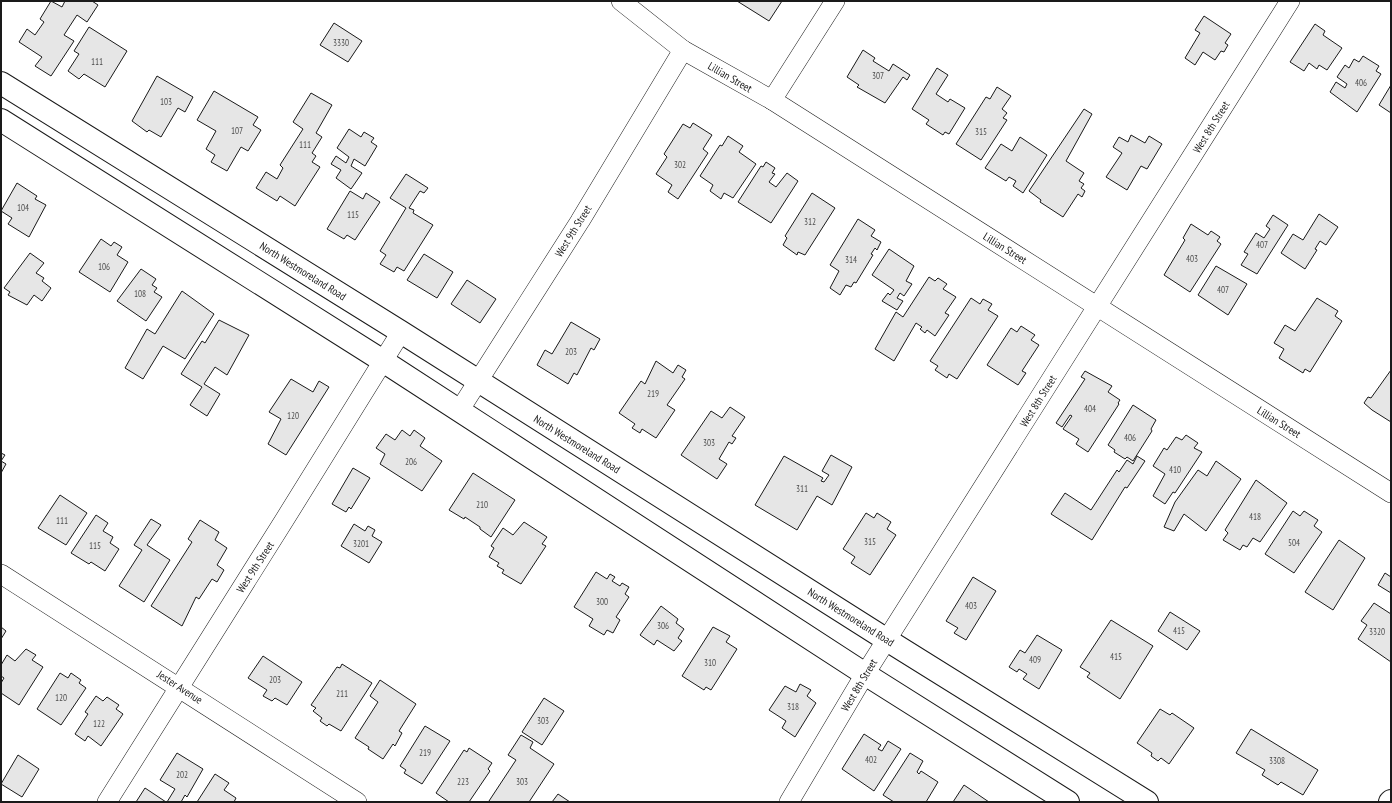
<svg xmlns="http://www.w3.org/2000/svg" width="1392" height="803" font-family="'PT Sans Narrow',sans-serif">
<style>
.building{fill:#e6e6e6;stroke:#1a1a1a}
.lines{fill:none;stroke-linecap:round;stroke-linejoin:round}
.minor-casing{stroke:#1a1a1a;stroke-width:20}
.secondary-casing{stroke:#1a1a1a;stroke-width:24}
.minor{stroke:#fff;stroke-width:19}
.secondary{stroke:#fff;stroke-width:22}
.labels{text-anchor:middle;stroke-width:3;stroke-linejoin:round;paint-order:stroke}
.number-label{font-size:9px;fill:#4d4d4d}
.street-label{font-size:11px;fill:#1a1a1a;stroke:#fff}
</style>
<rect width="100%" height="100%" fill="#fff"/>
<g class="building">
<polygon points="51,1 62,7 65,1 92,1 98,5 87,22 77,15 64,35 74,41 51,76 35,66 42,57 19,42 27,29 35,35 44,22 40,19"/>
<polygon points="737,1 782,1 769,21"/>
<polygon points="1204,16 1231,34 1225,43 1228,45 1224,52 1221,51 1215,60 1203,52 1195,65 1185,58 1200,33 1195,30"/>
<polygon points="334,23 362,41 348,62 320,45"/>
<polygon points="1315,24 1325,31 1323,35 1342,48 1327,70 1319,65 1317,69 1309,63 1304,71 1290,62"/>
<polygon points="89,27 127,51 105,87 84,74 79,79 68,71 79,54 74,51"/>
<polygon points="863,50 875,58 873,61 889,71 893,64 910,75 907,80 903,77 885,103 857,87 859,85 847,77"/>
<polygon points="1363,56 1379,66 1376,71 1381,74 1357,112 1330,92 1336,82 1345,88 1347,84 1337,77 1345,65 1349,68 1354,59 1359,62"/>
<polygon points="937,68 948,75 936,94 948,102 950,99 965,108 949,134 945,132 943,135 926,124 929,120 912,109"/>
<polygon points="157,76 193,97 185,112 178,108 161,137 149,130 147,132 132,121"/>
<polygon points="1391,85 1391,113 1379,105"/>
<polygon points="997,87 1011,96 1002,109 1007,113 1003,118 1007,120 981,160 956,144 986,97 990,99"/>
<polygon points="214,91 258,117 253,125 261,130 248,151 241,147 227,171 211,162 215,155 206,149 216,131 197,120"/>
<polygon points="311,93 332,105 316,133 322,137 312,153 316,156 312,162 320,167 295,206 280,196 277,201 256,188 266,172 277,179 283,168 280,165 303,129 293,122"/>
<polygon points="1084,109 1092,114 1066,161 1084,173 1079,181 1084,184 1081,188 1085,191 1082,197 1078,194 1063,217 1040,202 1041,200 1029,191"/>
<polygon points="693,123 712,135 703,149 708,153 678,199 668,192 672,185 656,174 667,157 664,154 683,124 690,128"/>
<polygon points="349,129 361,137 364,132 374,138 371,142 377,146 365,166 354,159 351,166 362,173 351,189 336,178 341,170 331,164 336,156 346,163 349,157 337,148"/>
<polygon points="1131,135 1145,143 1149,136 1162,144 1147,169 1141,166 1127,190 1106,177 1122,153 1113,147 1119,137 1128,142"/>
<polygon points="728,136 743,146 739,152 756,164 733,198 724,193 721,199 710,191 713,185 700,176 720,145 722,146"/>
<polygon points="1020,137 1047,155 1023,193 1013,186 1016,181 1009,177 1006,181 985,168 1001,144 1012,151"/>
<polygon points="766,162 775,168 772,173 775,174 769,182 776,187 787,173 798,181 771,223 738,202 761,166 763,167"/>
<polygon points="406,174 428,188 424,193 420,191 409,208 414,210 413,213 433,225 404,271 397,267 394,272 380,264 386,255 380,251 406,208 390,198"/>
<polygon points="17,183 37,196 35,199 46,205 29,237 8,224 12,218 1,211"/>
<polygon points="350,191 363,199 366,193 380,202 355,240 347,235 344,239 327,229"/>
<polygon points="812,193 835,208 805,255 798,252 797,255 783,245 787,238 785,236"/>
<polygon points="1319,214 1338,227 1326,245 1320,241 1315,249 1317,250 1305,269 1281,253 1293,234 1303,240"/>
<polygon points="1273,215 1288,225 1257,274 1241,265 1248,254 1244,252 1256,233 1264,238 1270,229 1266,226"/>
<polygon points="858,219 875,230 871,236 881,242 877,250 875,248 871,254 873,255 856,283 854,282 851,287 846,285 840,295 830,288 839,271 830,265"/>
<polygon points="1191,224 1208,235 1211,231 1220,237 1217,241 1221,244 1190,292 1164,275 1185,240 1183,238"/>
<polygon points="101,239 111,246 114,242 122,247 117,255 128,262 110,292 79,272"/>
<polygon points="889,249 914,266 906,281 912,284 904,296 900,293 897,298 903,301 897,310 882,301 888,293 890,295 894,290 872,275"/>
<polygon points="30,253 44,263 36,273 44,278 42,281 51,288 42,301 34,295 27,305 8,295 10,292 4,288"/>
<polygon points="424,254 453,272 437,298 407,280"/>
<polygon points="1216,266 1247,284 1228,315 1198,295"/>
<polygon points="141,269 156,279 152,285 157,288 154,292 162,297 146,321 117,301"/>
<polygon points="929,277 935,281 938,278 947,284 943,289 956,297 945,313 949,315 935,336 927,330 925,333 920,329 922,327 916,323 894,361 875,349 896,312 903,317"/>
<polygon points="467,280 496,299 480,323 451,304"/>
<polygon points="182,291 214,314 185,359 163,346 143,379 125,368 147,329 155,334"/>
<polygon points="971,298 980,304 983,299 992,304 988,310 998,316 957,379 949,374 947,378 935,370 938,366 930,361"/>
<polygon points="1317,298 1338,311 1335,316 1342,321 1310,372 1305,369 1303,373 1279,358 1284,349 1274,343 1285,325 1295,331"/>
<polygon points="219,320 249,335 227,375 215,367 204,384 220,394 207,416 190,405 202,387 181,374 202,341 205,343"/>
<polygon points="571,322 600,339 594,350 591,348 577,375 574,373 568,384 537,365 545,350 552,354"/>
<polygon points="1021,326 1035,335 1031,340 1039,345 1022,371 1026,373 1018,385 987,365 1011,328 1017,332"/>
<polygon points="656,361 673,373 678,365 686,370 682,377 685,379 667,405 675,410 656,438 642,429 640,433 632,428 635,424 619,413 641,381 645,384"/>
<polygon points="1391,370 1391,422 1372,410 1364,403 1368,397 1371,398"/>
<polygon points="1085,371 1112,386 1108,392 1120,400 1118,403 1119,404 1088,452 1076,444 1079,439 1063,429 1072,416 1070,415 1062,427 1056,423 1085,379 1081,377"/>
<polygon points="291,379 313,392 319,381 329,387 286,455 268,444 281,419 269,412"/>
<polygon points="1133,405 1156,420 1151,429 1152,431 1133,461 1127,457 1125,459 1114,452 1115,450 1108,445"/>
<polygon points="730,407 745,417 732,436 736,438 732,444 729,442 719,459 727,464 717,479 681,455 711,411 722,418"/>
<polygon points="402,430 410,436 414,430 425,438 420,446 442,461 422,491 380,464 385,454 376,448 386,434 395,440"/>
<polygon points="1186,435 1198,443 1194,448 1202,452 1175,493 1173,492 1165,504 1153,496 1165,474 1153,466 1164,448 1167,450 1176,437 1182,440"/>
<polygon points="1,453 5,455 1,461 6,464 1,473"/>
<polygon points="831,455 852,467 832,505 817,496 797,530 755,505 784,456 823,478 821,481 824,482 829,475 822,471"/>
<polygon points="1137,456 1145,461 1127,488 1125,487 1092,540 1051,514 1065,493 1091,510 1117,470 1119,472 1127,460 1133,464"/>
<polygon points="1216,461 1241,479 1206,531 1184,514 1174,531 1164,527 1175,502 1198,470 1207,476"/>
<polygon points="353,468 370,478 351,509 349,507 346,512 332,504"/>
<polygon points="473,473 515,500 491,537 480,529 480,527 465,517 464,519 449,510"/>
<polygon points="1256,480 1287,503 1260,542 1253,538 1247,547 1243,545 1240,550 1223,540 1228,533 1225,530"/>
<polygon points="60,495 87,513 66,545 38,528"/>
<polygon points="1293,511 1300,516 1304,511 1318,520 1314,526 1322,532 1294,573 1265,554"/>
<polygon points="866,513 874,518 877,513 891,522 887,529 896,535 870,575 851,563 855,557 843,549"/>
<polygon points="96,515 108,523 103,531 113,537 110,543 119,549 105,571 91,562 89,564 71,553"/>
<polygon points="151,519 161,525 147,545 170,560 144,602 119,586 142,550 134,545"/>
<polygon points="200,520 219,532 215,540 227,548 217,565 224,570 217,582 212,579 199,599 196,597 182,626 151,606 192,542 188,539"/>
<polygon points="524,522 547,537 542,544 546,546 521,584 502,573 504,570 497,566 499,563 489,557 494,548 491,546 503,528 513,535"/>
<polygon points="354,524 365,531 368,526 375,530 372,536 382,542 369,563 341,546"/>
<polygon points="1339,540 1365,558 1333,610 1305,592"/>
<polygon points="596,572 607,579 610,574 615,577 612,581 620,586 622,583 629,587 625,594 629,597 616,617 620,620 613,633 607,630 604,635 589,626 593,619 574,607"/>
<polygon points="1385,573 1391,577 1391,593 1378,585"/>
<polygon points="973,577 996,591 966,640 954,633 958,628 946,621"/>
<polygon points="1374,603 1391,614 1391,662 1358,639 1367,625 1361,621"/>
<polygon points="661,606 678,619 676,623 684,629 678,638 682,641 674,651 657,640 654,645 640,635"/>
<polygon points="1170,612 1200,631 1187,650 1158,631"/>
<polygon points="1111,620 1153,646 1120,699 1087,677 1090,673 1080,667"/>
<polygon points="1,627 6,631 1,639"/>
<polygon points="713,627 730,636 726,642 737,649 711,690 706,687 704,690 682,676"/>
<polygon points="1037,635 1062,650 1039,689 1023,679 1027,674 1019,669 1017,672 1009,667 1020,650 1025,653"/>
<polygon points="26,649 36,655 32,660 43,667 19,705 1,693 1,683 4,678 1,676 1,665 7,655 15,661"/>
<polygon points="263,656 302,682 287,705 275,698 272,701 263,696 267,690 248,678"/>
<polygon points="342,664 372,683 341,731 329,724 327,726 320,721 322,718 313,711 316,708 311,705 337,667 340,668"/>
<polygon points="60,673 68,678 71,673 81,680 79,683 86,688 61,725 37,709"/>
<polygon points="380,680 416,704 399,731 402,733 395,746 393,744 383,759 368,749 369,747 355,738 378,702 370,696"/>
<polygon points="800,684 811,690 807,696 816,703 795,737 782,728 786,721 769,710 785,686 796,692"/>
<polygon points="96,696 103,701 107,697 119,705 116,709 123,714 101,746 88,736 85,741 75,734 88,714 85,712"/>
<polygon points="544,698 564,711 542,745 522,732"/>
<polygon points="1160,709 1170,715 1172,713 1194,728 1169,764 1161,758 1158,761 1151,756 1152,753 1137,743"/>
<polygon points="425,726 450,741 422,784 404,773 406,770 400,766"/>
<polygon points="1251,729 1318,770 1303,795 1281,782 1278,785 1262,775 1265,770 1236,753"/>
<polygon points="864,734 881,745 878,749 882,751 888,741 901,749 874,791 842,769"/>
<polygon points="521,735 533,742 530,748 554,764 529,802 491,802 489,801 516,760 508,755"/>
<polygon points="469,748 492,763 488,769 490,771 469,802 449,802 436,793 464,750 467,752"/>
<polygon points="177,753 203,769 187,797 185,795 181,802 167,802 175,789 160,780"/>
<polygon points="910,753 923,761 917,772 919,774 921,771 938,782 926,802 894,802 883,795"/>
<polygon points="18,755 39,769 22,797 1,784"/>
<polygon points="215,774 229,783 224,790 236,798 234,802 197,802"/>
<polygon points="964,785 989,802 953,802"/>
<polygon points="145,788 166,802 136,802"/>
<polygon points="558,794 570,802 552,802"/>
</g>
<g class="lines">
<defs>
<g id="minor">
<polyline points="621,1 683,50 772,100 1391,493"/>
<polyline points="772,100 835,1"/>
<polyline points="459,411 580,221 683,50"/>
<polyline points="1,574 357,802"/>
<polyline points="107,802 285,519 401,332"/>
<polyline points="789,802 865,674 1290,1"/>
</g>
<g id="secondary">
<polyline points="1,83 401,332 887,640 1147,802"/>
<polyline points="1,120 383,361 865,674 1068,802"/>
<polyline points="1390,802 1391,801"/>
</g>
</defs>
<use href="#minor" class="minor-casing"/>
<use href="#secondary" class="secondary-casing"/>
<use href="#minor" class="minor"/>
<use href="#secondary" class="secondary"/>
</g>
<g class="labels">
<g class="number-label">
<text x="341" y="46">3330</text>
<text x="97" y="65">111</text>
<text x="878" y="79">307</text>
<text x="1361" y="86">406</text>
<text x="166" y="105">103</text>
<text x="237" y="134">107</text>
<text x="981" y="135">315</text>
<text x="305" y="148">111</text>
<text x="680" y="168">302</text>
<text x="23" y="211">104</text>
<text x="353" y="218">115</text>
<text x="810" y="225">312</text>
<text x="1262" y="248">407</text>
<text x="1192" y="262">403</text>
<text x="851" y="263">314</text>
<text x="104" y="270">106</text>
<text x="1223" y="293">407</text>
<text x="140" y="297">108</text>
<text x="571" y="355">203</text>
<text x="653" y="397">219</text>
<text x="1090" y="412">404</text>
<text x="293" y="419">120</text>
<text x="1130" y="441">406</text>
<text x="709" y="446">303</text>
<text x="411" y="465">206</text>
<text x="1175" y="473">410</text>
<text x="802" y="492">311</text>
<text x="482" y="508">210</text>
<text x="1255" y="520">418</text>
<text x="62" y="524">111</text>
<text x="870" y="545">315</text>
<text x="1294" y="546">504</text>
<text x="361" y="547">3201</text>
<text x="95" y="549">115</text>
<text x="602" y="605">300</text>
<text x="971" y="609">403</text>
<text x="663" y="629">306</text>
<text x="1179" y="634">415</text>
<text x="1377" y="635">3320</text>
<text x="1116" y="660">415</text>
<text x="1035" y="663">409</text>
<text x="710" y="666">310</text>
<text x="275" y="683">203</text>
<text x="342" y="697">211</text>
<text x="61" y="701">120</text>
<text x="793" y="710">318</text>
<text x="543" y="724">303</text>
<text x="99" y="727">122</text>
<text x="425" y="756">219</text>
<text x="871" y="763">402</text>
<text x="1277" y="764">3308</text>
<text x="182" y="778">202</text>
<text x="463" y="785">223</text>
<text x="522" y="785">303</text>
</g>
<g class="street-label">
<text transform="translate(730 77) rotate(30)" y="4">Lillian Street</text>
<text transform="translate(1211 127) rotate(-58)" y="4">West 8th Street</text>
<text transform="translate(573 231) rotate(-58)" y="4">West 9th Street</text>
<text transform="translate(1005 248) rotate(32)" y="4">Lillian Street</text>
<text transform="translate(303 271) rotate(32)" y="4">North Westmoreland Road</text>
<text transform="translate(1038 401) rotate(-58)" y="4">West 8th Street</text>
<text transform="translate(1279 422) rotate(32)" y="4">Lillian Street</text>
<text transform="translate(577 444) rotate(32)" y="4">North Westmoreland Road</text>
<text transform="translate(255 567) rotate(-57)" y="4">West 9th Street</text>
<text transform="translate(851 617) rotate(32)" y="4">North Westmoreland Road</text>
<text transform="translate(859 685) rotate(-59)" y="4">West 8th Street</text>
<text transform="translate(180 687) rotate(33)" y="4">Jester Avenue</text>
</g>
</g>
<rect width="1392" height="803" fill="none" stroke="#1a1a1a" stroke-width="4"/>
</svg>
